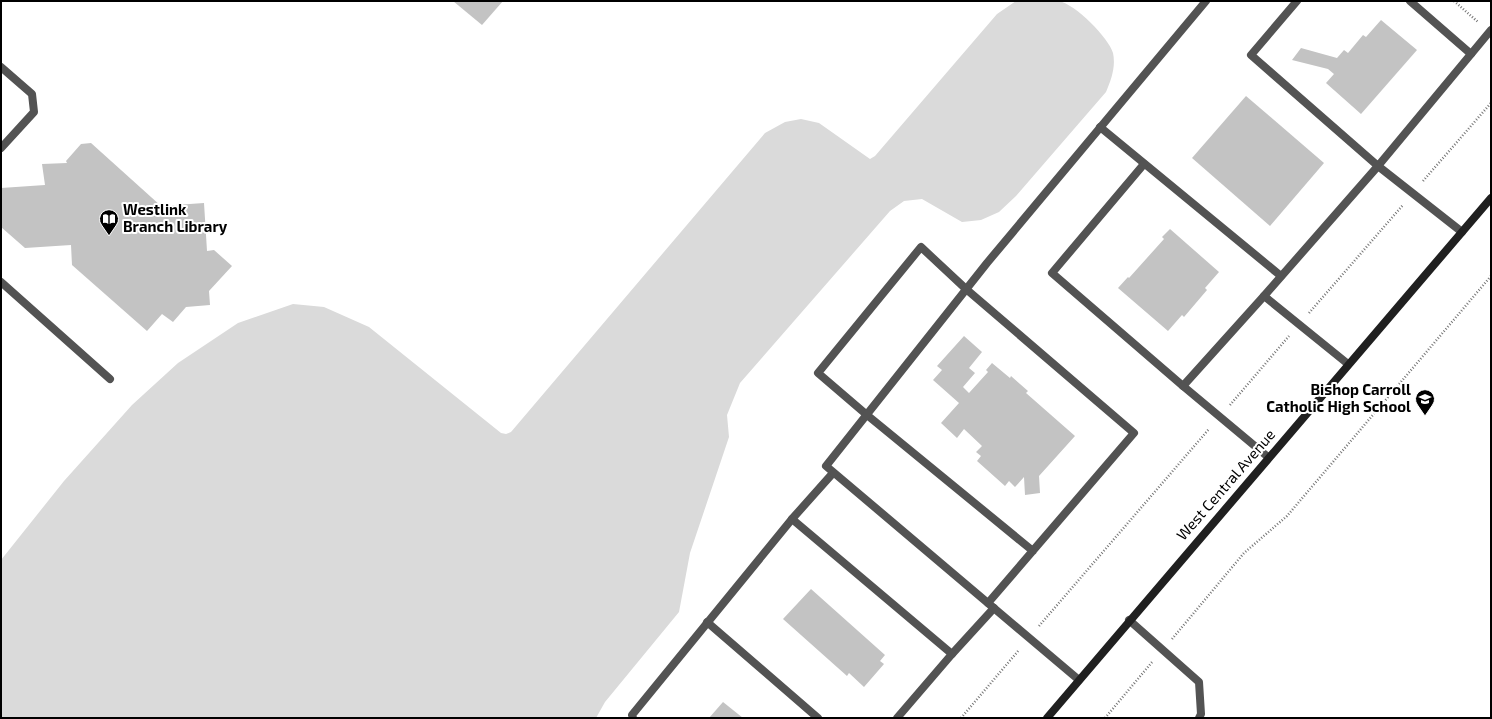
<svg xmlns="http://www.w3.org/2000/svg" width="1492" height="719" font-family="'Exo 2',sans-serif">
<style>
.green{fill:#dadada}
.building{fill:#c3c3c3}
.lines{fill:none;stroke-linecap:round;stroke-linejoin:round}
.path{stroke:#757575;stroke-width:2.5;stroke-dasharray:1 2;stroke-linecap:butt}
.service{stroke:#535353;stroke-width:8}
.secondary{stroke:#202020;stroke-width:8}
.labels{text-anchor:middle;stroke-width:4;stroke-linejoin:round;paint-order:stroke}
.poi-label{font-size:15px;font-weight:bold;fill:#000;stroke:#fff;text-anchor:start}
.street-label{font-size:15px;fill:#000;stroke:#fff}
</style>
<rect width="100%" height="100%" fill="#fff"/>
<path class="green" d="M1016 1C1029 1 1047 0 1059 1 1075 4 1109 38 1113 53 1116 67 1111 80 1106 92L1016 196 999 212 981 220 962 222 922 199 904 201 890 211 740 383 727 415 729 437 690 553 679 612 605 702 596 718H1V560L64 481 132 405 178 363 238 323 293 304 324 307 369 327 501 433 506 434 511 432 765 133 785 122 801 119 819 123 870 159 875 156 997 14Z"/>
<g class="building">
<polygon points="453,1 503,1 482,25"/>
<polygon points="1381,20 1417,50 1361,114 1326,83 1334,74 1328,69 1292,60 1301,48 1337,58 1344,50 1348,53 1363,35 1366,37"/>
<polygon points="1246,96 1324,163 1270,226 1192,158"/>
<polygon points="91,143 161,206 204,203 207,251 214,250 232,266 209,291 210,305 186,307 173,322 162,314 147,331 72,265 71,245 25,248 1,227 1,188 45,185 42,164 67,163 66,161 81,144"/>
<polygon points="1170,229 1219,272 1205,288 1207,290 1184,317 1182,315 1168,331 1118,288 1128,277 1129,278 1164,239 1162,237"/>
<polygon points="964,336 982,352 969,368 975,373 963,387 969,393 988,372 986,370 992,363 1010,378 1011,376 1028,391 1026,393 1075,436 1039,476 1040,493 1025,495 1024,477 1015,487 1009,481 1005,486 977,461 981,456 976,452 982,446 964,429 957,438 941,423 959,403 933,380 942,370 937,366"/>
<polygon points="811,589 885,655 880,661 884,664 864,687 849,673 847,676 783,619"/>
<polygon points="723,702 743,718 709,718"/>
</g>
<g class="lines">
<g class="path">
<polyline points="1454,1 1478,22"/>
<polyline points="1423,181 1491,103"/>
<polyline points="1309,313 1403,205"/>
<polyline points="1230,405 1289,336"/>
<polyline points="1039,626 1209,429"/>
<polyline points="1172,639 1244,553 1287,516 1491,276"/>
<polyline points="961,718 1019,650"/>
<polyline points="1105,718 1153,661"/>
</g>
<g class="service">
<polyline points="1297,1 1251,55 1378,166 1491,30"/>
<polyline points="1410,1 1471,54"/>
<polyline points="1,67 32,94 34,112 1,148"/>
<polyline points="1100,127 1281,276"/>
<polyline points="1144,164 1052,273 1183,386"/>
<polyline points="1,282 110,379"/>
<polyline points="1264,296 1378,166 1462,232"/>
<polyline points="1268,457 1183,386 1264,296 1348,364"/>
<polyline points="833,473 792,519 952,654 994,608"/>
<polyline points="988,603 1134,433 966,289 921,247 818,373 867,415 1033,551"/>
<polyline points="1129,620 1199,682 1201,714 1199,718"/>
<polyline points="707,622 818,718"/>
<polyline points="1079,680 826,466 987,263 1206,1"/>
<polyline points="633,718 632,715 792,519"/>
<polyline points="897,718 952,654"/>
</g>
<polyline class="secondary" points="1047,718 1491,198"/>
</g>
<defs>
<symbol id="library-pin" viewBox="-11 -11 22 30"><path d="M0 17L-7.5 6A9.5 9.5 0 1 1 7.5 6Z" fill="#000" stroke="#fff"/><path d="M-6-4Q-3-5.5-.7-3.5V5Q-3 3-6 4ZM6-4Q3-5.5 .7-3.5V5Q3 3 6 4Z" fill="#fff"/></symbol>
<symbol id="school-pin" viewBox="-11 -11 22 30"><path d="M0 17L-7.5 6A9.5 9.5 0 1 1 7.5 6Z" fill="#000" stroke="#fff"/><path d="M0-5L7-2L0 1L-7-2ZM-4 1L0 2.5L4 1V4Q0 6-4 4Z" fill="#fff"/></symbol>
</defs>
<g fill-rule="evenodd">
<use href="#library-pin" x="98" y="208" width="22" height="30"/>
<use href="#school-pin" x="1414" y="388" width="22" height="30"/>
</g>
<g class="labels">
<g class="poi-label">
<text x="123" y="215">Westlink<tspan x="123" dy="17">Branch Library</tspan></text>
<text x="1411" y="395" text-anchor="end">Bishop Carroll<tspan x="1411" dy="17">Catholic High School</tspan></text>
</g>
<g class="street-label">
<text transform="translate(1226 485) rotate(-49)" y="5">West Central Avenue</text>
</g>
</g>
<rect width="1492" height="719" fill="none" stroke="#000000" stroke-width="4"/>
</svg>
